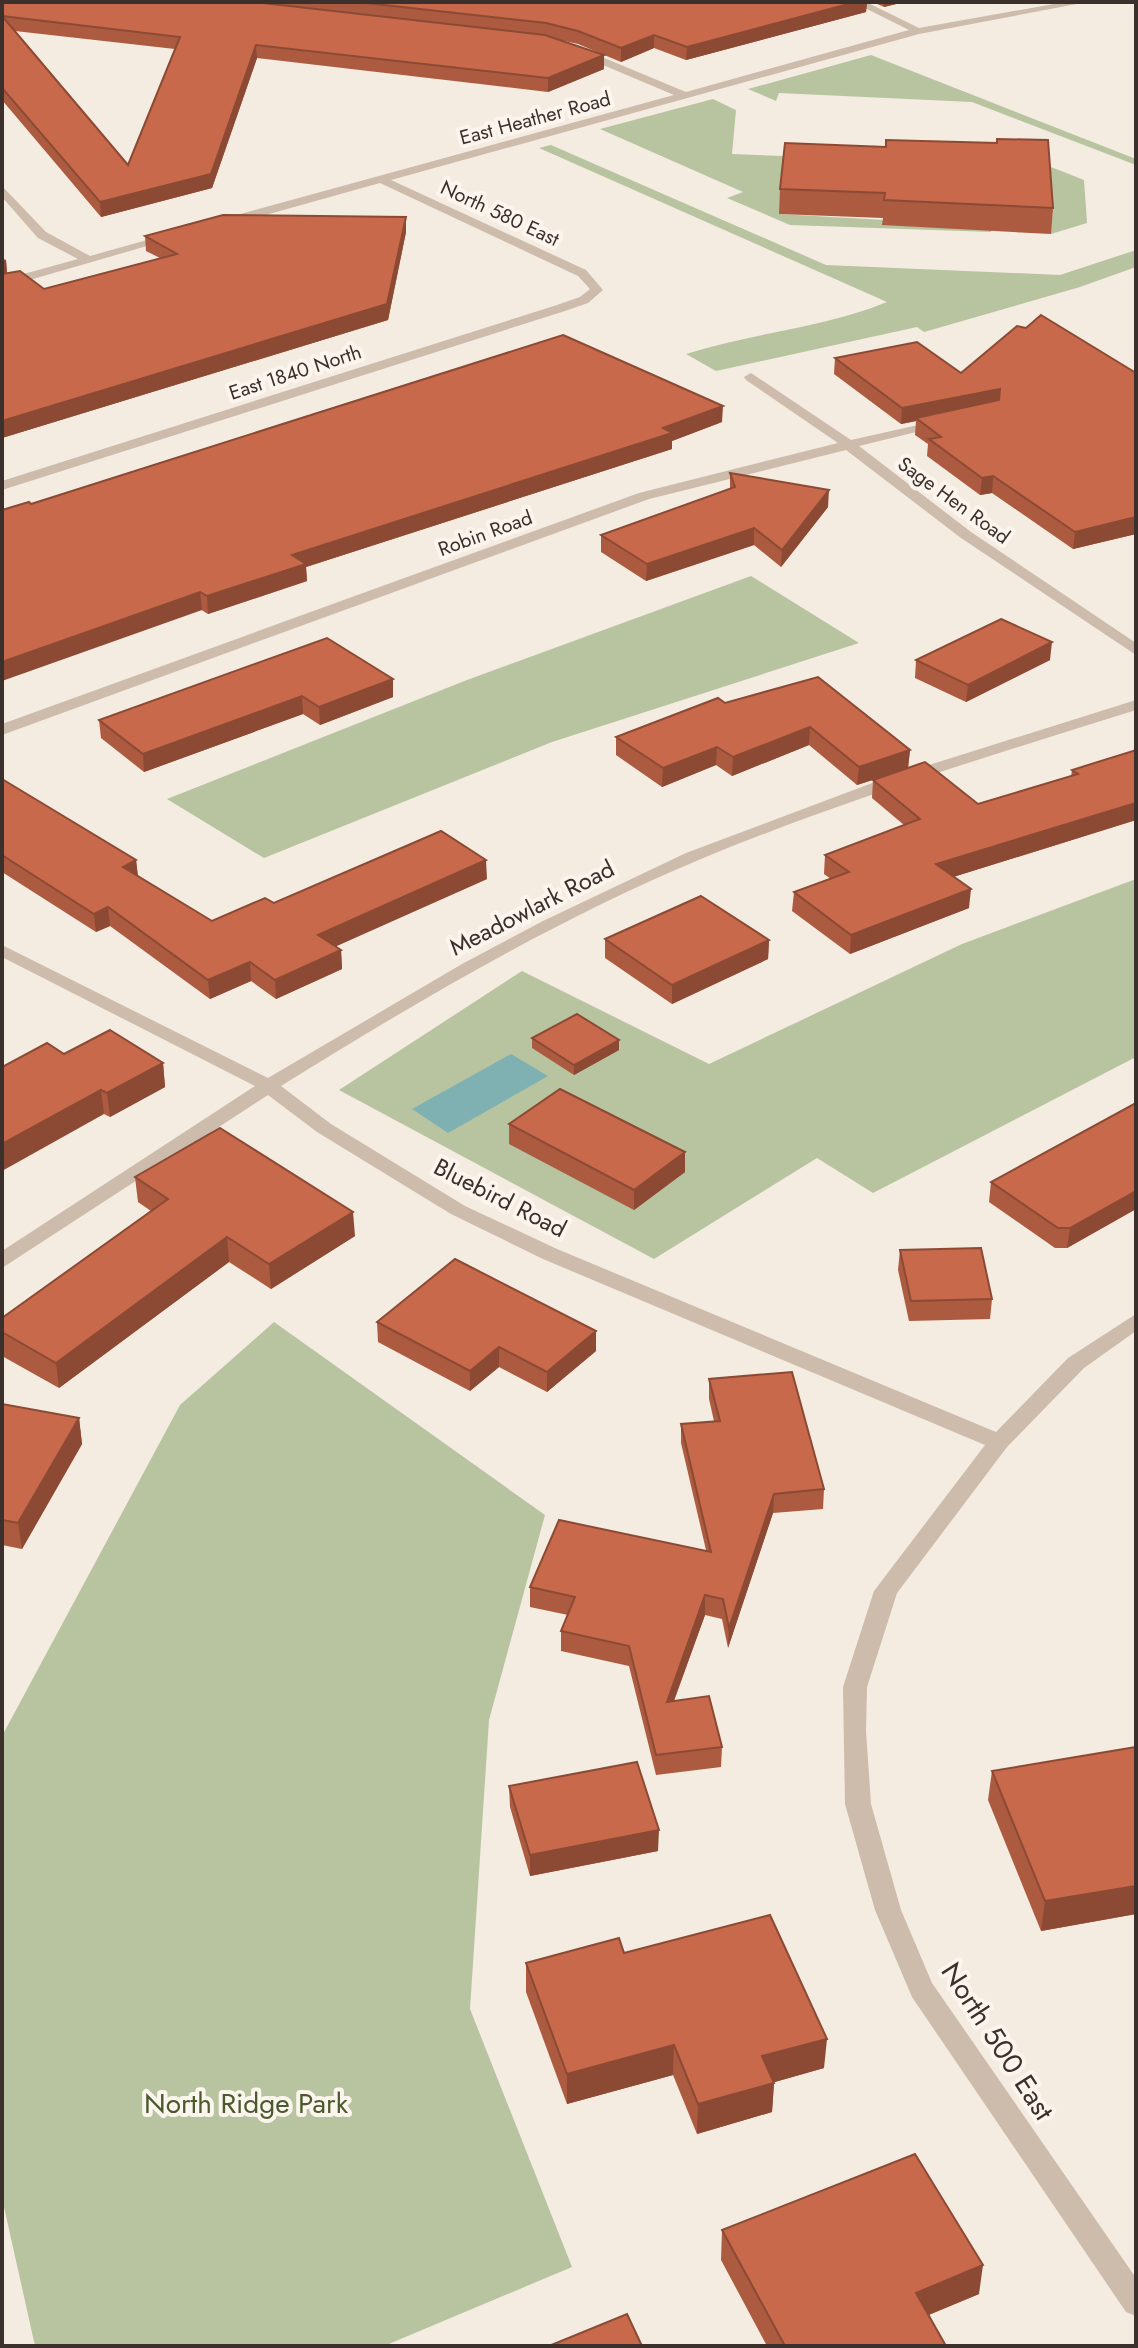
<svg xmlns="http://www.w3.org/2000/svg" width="1138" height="2348" font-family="Jost,sans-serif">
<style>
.green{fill:#b8c4a0}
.water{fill:#7fb0b2}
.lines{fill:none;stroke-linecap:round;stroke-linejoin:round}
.minor{fill:#cdbbac;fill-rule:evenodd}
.wall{fill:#ac5a40;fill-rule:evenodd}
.shaded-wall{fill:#8c4a34}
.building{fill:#c8694b;stroke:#8c4a34;stroke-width:2;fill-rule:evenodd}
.labels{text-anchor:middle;stroke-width:8;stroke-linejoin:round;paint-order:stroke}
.far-street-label{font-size:20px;fill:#3b302b;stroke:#fbf5ee}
.street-label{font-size:24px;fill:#3b302b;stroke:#fbf5ee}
.near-street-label{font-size:28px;fill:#3b302b;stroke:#fbf5ee}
.near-park-label{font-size:28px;fill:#4a5a2e;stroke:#fbf5ee}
</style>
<rect width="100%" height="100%" fill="#f4ebe1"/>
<g class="green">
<polygon points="871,55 1136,159 1136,165 972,102 779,93 776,101 748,89"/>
<polygon points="713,99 736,110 732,154 910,161 779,214 991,226 991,232 790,225 727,198 743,192 600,129"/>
<path d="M551 145 826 265 1060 275 1136 250V267L1080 287 924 332 917 327 716 371 686 354C751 333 824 328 887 302L539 148Z"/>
<polygon points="1046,165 1084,180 1087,223 1051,234"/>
<polygon points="751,576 859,643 552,742 264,858 167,799 467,680"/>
<polygon points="1136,879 1136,1057 873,1193 817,1158 654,1259 339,1090 522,971 709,1064 962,944"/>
<polygon points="274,1322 545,1515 489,1720 470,2009 572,2267 384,2346 35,2346 2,2198 2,1736 180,1405"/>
</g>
<polygon class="water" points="511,1054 548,1076 448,1133 412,1109"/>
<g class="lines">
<g class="minor">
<polygon points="853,2 866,2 919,28 1065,2 1087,2 919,34 391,180 586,270 603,290 588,303 565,311 2,490 2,481 557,305 580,297 590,289 578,276 380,183 226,226 220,222 222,219 674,95 577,54 577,50 585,50 686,92 909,30"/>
<polygon points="2,186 46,232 90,256 172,233 178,237 2,288 2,280 78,259 38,238 2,197"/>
<polygon points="751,373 851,440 945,419 945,425 859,446 971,532 1136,643 1136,655 961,538 846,450 649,499 2,735 2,724 639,493 838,443 746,380 744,377"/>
<path d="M1136 700V710C990 756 843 800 701 859 555 920 416 1002 281 1086L331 1124 465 1206 557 1249 996 1432 1068 1358 1136 1314V1331L1084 1368 1007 1447 897 1593 867 1687 866 1731 871 1804 901 1910 932 1983 1136 2278V2316L1126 2312 912 1997 875 1910 845 1804 843 1687 874 1591 985 1445 543 1259 451 1214 317 1132 268 1095 2 1268V1251L255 1086 2 957V945L268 1078 462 964 543 921 686 853 875 782Z"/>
</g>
</g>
<g class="wall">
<path d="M2 2H867L866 12 686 60 654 48 621 62 578 44 556 39 604 69 548 92 257 58 212 188 101 217 2 100ZM15 31 175 49 128 165Z"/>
<polygon points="873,2 904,2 884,7"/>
<polygon points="785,143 1053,208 1051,234 882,225 883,218 779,214 780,189"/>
<polygon points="406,217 406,232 388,320 2,438 2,258 6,260 7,273 44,289 160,258 146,251 145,236"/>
<polygon points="835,358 961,373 1136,373 1136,534 1073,549 992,493 980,495 927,456 928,444 915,435 916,421 901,424 834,374"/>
<polygon points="722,422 672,441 672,449 306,567 307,581 208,614 31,504"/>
<polygon points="730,473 828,507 781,567 754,545 646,581 601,552 601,535 730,489"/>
<polygon points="916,660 1050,660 966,702 915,678"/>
<polygon points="393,679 393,697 320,725 303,714 144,772 101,738 99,720"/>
<polygon points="725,703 910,750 908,768 978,804 1071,777 1072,770 1136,750 1136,820 953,877 969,908 850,954 792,911 794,892 831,879 824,874 825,855 904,825 872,798 873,780 857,785 809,745 732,776 716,765 662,787 616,755 616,737"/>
<polygon points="2,779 136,860 138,876 212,921 274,903 487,879 335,946 341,950 342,969 276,999 251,981 210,999 110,926 96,932 2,872"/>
<polygon points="605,939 769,940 768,959 672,1004 605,958"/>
<polygon points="532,1038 619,1040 619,1050 574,1075 532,1048"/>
<polygon points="64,1054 163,1063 165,1087 110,1117 104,1114"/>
<polygon points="1136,1103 1136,1209 1067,1248 1055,1248 989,1202 991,1182"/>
<polygon points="509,1124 685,1152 685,1172 634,1210 509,1144"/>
<polygon points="135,1177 355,1236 271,1289 229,1262 59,1388 2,1356 2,1318 151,1211 138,1202"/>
<polygon points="900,1250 992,1299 990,1319 909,1321 898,1270"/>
<polygon points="377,1322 596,1331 596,1351 547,1392 499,1367 470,1391 378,1342"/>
<polygon points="709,1379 824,1489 823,1509 773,1513 728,1648 722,1619 705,1615 674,1701 722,1747 721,1767 656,1775 629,1666 561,1651 561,1631 568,1615 530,1607 530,1587 706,1550 681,1443 681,1424 714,1421 709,1399"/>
<polygon points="2,1404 79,1418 82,1444 22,1549 2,1545"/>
<polygon points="1136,1747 1136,1914 1041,1931 988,1800 992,1771"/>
<polygon points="509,1786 658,1851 530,1876 510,1807"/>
<polygon points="624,1953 824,2068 774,2082 772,2112 697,2134 673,2075 567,2104 526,1992 526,1963"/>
<polygon points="722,2230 979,2294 928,2315 946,2346 767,2346 721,2260"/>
</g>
<g class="shaded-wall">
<polygon points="856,2 867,2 866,12 686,60 687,47"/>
<polygon points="884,2 904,2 884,7"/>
<polygon points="654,35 654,48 621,62 621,48"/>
<polygon points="256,45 257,58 212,188 101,217 100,202"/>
<polygon points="604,55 604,69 548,92 548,78"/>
<polygon points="406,217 406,232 388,320 2,438 2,421"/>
<polygon points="6,260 7,275 2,277 2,262"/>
<polygon points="1000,389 999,405 916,418 916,421 901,424 902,408"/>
<polygon points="723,406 722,422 672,441 672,449 306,567 307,581 208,614 207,596 292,555 663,428"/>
<polygon points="993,476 992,493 980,495 982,478"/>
<polygon points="829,490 828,507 781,567 782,550"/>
<polygon points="1136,517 1136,534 1073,549 1075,532"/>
<polygon points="754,528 754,545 646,581 647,564"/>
<polygon points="200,592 202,610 2,681 2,662"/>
<polygon points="1052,642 1050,660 966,702 968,685"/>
<polygon points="393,679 393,697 320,725 319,707"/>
<polygon points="302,696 303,714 144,772 143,754"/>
<polygon points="810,727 809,745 732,776 733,757"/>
<polygon points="717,747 716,765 662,787 663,768"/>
<polygon points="910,750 908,768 857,785 859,767"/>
<polygon points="1136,803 1136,820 934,883 936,864"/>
<polygon points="136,860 138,879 123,867"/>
<polygon points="486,860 487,879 319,954 318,935"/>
<polygon points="971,889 969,908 850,954 851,935"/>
<polygon points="108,907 110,926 96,932 94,914"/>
<polygon points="769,940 768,959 672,1004 672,985"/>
<polygon points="341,950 342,969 276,999 275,980"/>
<polygon points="250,962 251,981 210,999 208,980"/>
<polygon points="619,1040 619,1050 574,1075 574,1065"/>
<polygon points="163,1063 165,1087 110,1117 107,1093"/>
<polygon points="101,1090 104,1114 2,1171 2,1144"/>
<polygon points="685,1152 685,1172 634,1210 634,1190"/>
<polygon points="1136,1191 1136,1209 1067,1248 1070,1228"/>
<polygon points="353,1212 355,1236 271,1289 269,1264"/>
<polygon points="227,1237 229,1262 59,1388 56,1363"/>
<polygon points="596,1331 596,1351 547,1392 547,1372"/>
<polygon points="499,1347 499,1367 470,1391 470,1371"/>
<polygon points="79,1418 82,1444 22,1549 18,1523"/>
<polygon points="774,1494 773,1513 728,1648 729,1628"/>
<polygon points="705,1595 705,1615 666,1722 667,1702"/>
<polygon points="659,1830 658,1851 530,1876 530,1855"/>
<polygon points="1136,1886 1136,1914 1041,1931 1045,1901"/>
<polygon points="827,2039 824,2068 761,2086 762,2056"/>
<polygon points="674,2045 673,2075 567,2104 567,2074"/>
<polygon points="774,2083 772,2112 697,2134 698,2104"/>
<polygon points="983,2265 979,2294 912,2322 916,2293"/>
</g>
<g class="building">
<path d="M2 2H253L545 35 604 55 548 78 256 45 211 174 100 202 2 88ZM2 16 180 37 128 165Z"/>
<polygon points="357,2 856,2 687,47 654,35 621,48 578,31 546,23"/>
<polygon points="997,139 1048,140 1053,208 884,200 885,193 780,189 785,143 886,147 886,140 997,143"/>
<polygon points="223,215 406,217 387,304 2,421 2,274 20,271 44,289 177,254 145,236"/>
<polygon points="1041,315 1136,373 1136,517 1075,532 993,476 982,478 929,439 941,437 916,418 999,400 1000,389 902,408 835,358 917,342 961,373 1017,326 1026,328"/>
<polygon points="563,335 723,406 663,428 672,433 292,555 306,564 207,596 200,592 2,662 2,510 29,502 31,504"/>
<polygon points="730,473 829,490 782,550 754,528 647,564 601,535 735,487"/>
<polygon points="1001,619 1052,642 968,685 916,660"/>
<polygon points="327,638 393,679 319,707 302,696 143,754 99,720"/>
<polygon points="818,677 910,750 859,767 810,727 733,757 717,747 663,768 616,737 718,698 725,703"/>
<polygon points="1136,750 1136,803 936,864 971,889 851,935 794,892 849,872 825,855 920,819 873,780 925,762 978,804 1078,774 1072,770"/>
<polygon points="2,779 136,860 123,867 212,921 265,898 274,903 441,831 486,860 318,935 341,950 275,980 250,962 208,980 108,907 94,914 2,855"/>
<polygon points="701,896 769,940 672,985 605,939"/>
<polygon points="577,1014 619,1040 574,1065 532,1038"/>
<polygon points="110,1030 163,1063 107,1093 101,1090 2,1144 2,1067 47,1043 64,1054"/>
<polygon points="560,1089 685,1152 634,1190 509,1124"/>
<polygon points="1136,1103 1136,1191 1070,1228 1058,1228 991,1182"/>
<polygon points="220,1128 353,1212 269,1264 227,1237 56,1363 2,1332 2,1318 168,1199 135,1177"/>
<polygon points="981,1248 992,1299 911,1301 900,1250"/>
<polygon points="455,1259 596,1331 547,1372 499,1347 470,1371 377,1322"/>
<polygon points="792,1372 824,1489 774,1494 729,1628 723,1599 705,1595 667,1702 709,1696 722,1747 656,1755 629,1646 561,1631 575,1597 530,1587 559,1520 711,1552 681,1424 720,1421 709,1379"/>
<polygon points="2,1404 79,1418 18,1523 2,1520"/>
<polygon points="1136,1747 1136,1886 1045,1901 992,1771"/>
<polygon points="637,1762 659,1830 530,1855 509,1786"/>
<polygon points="770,1915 827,2039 762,2056 774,2083 698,2104 674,2045 567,2074 526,1963 619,1938 624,1953"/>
<polygon points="915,2154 983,2265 916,2293 946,2346 785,2346 722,2230"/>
<polygon points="627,2314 642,2346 549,2346"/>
</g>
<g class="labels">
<g class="far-street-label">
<text transform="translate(535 118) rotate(-15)" y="7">East Heather Road</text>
<text transform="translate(500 213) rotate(25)" y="7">North 580 East</text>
<text transform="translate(295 372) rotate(-18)" y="7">East 1840 North</text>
<text transform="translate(954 500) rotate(36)" y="7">Sage Hen Road</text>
<text transform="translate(485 533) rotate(-20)" y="7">Robin Road</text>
</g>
<g class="street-label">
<text transform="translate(532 908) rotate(-27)" y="8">Meadowlark Road</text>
<text transform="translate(500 1198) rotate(27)" y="8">Bluebird Road</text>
</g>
<g class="near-street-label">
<text transform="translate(998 2041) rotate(57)" y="10">North 500 East</text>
</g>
<g class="near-park-label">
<text x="246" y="2113">North Ridge Park</text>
</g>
</g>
<rect width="1138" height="2348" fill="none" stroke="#3b302b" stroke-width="8"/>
</svg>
